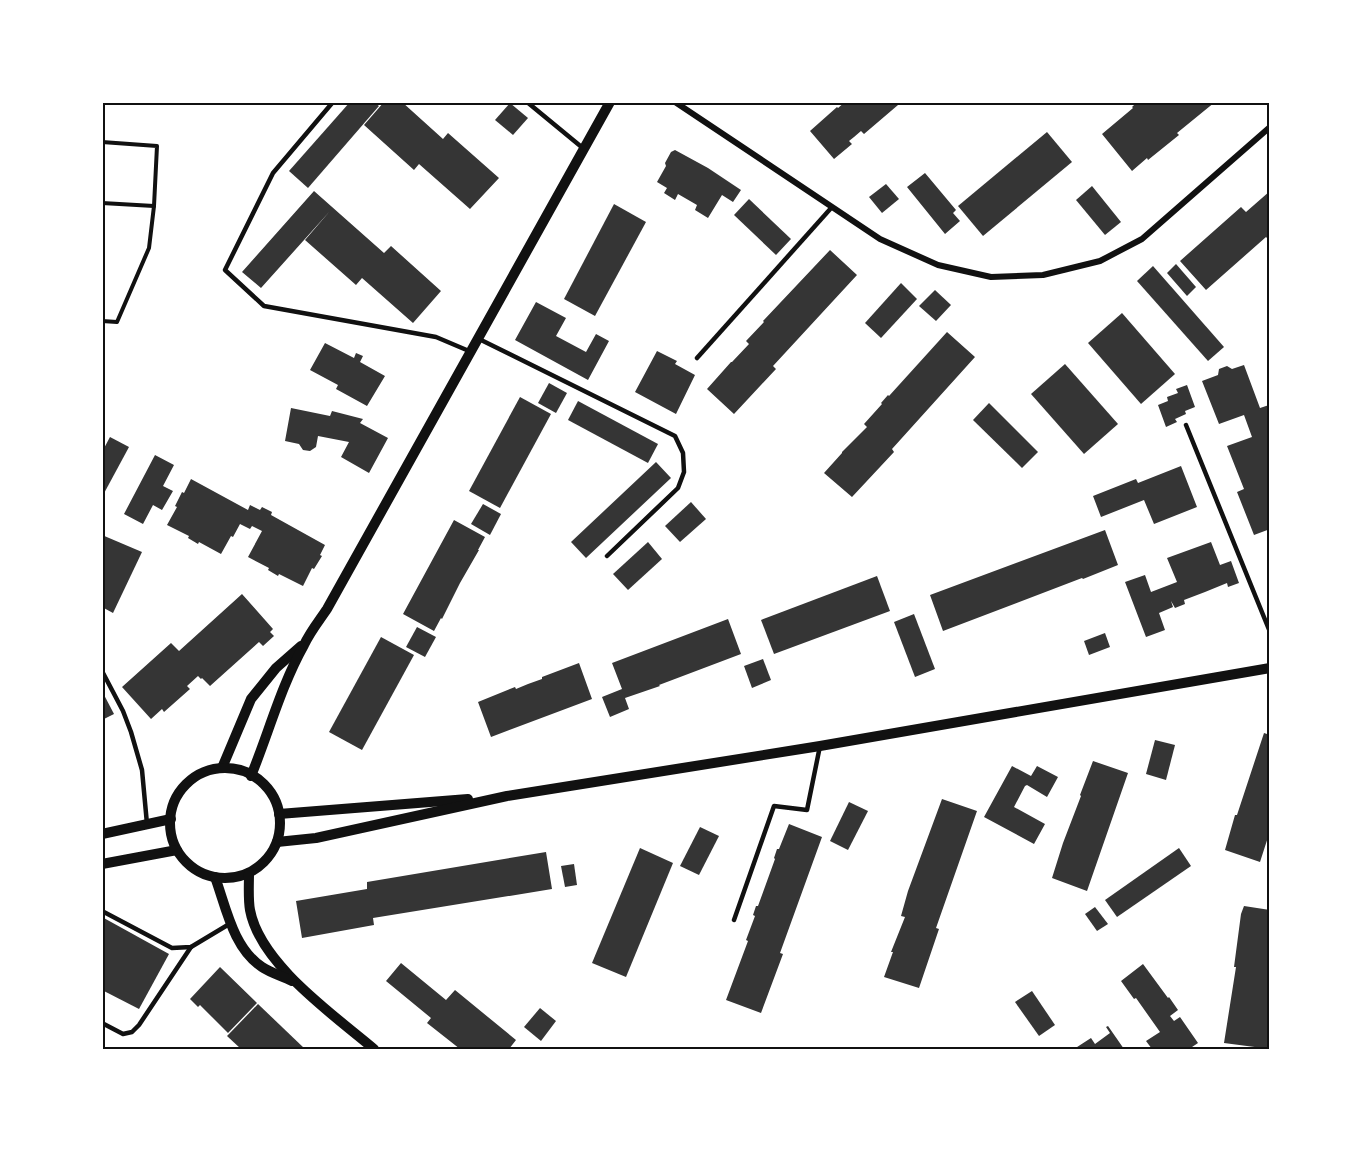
<svg xmlns="http://www.w3.org/2000/svg" width="1372" height="1151" font-family="Overpass,sans-serif">
<style>
.building{fill:#353535}
.lines{fill:none;stroke-linecap:round;stroke-linejoin:round}
.path{stroke:#111;stroke-width:4}
.service{stroke:#111;stroke-width:4.5}
.minor{stroke:#111;stroke-width:6}
.tertiary{stroke:#111;stroke-width:10}
.neatline{fill:none;stroke:#111;stroke-width:2}
</style>
<rect width="100%" height="100%" fill="#fff"/>
<g class="building">
<polygon points="350,102 374,102 379,106 308,188 289,171"/>
<polygon points="384,102 402,102 443,139 448,133 499,178 470,209 419,164 414,170 364,125"/>
<polygon points="845,102 895,102 898,105 864,134 861,131 854,137 849,141 852,144 834,159 810,131 837,107 838,108"/>
<polygon points="1137,102 1215,102 1177,133 1179,135 1148,160 1147,158 1132,171 1102,134 1133,108 1132,107"/>
<polygon points="510,103 528,118 513,135 495,120"/>
<polygon points="1047,132 1072,162 983,236 958,206"/>
<polygon points="675,150 708,168 741,190 733,202 722,195 708,218 695,210 697,205 678,194 675,200 664,193 667,188 657,182 666,166 665,163 671,152"/>
<polygon points="925,173 956,210 953,213 960,221 945,234 907,187"/>
<polygon points="886,184 899,199 882,213 869,197"/>
<polygon points="1092,186 1121,222 1105,235 1076,200"/>
<polygon points="314,191 384,253 391,246 441,291 413,323 362,278 356,285 305,240 330,211 261,288 242,272"/>
<polygon points="1270,191 1270,241 1266,237 1206,290 1180,261 1241,207 1246,212"/>
<polygon points="749,199 791,239 776,255 734,215"/>
<polygon points="614,204 646,222 595,316 564,299"/>
<polygon points="830,250 857,275 773,366 776,369 734,414 707,389 731,362 732,362 749,344 746,341 764,322 763,321"/>
<polygon points="1176,264 1196,287 1187,296 1167,273"/>
<polygon points="1153,266 1224,347 1208,361 1137,281"/>
<polygon points="901,283 917,299 881,338 865,323"/>
<polygon points="935,290 951,305 936,321 919,306"/>
<polygon points="536,302 566,318 556,336 586,352 596,334 609,341 588,380 515,340"/>
<polygon points="1122,313 1175,374 1141,404 1088,343"/>
<polygon points="947,332 975,357 892,449 894,452 852,497 824,473 842,453 842,452 867,427 864,424 882,404 881,403 888,395 889,396"/>
<polygon points="325,343 354,358 356,353 363,356 360,362 385,376 367,406 336,389 338,385 310,370"/>
<polygon points="657,351 677,361 675,364 695,375 676,414 635,392"/>
<polygon points="1065,364 1118,424 1084,454 1031,394"/>
<polygon points="1244,365 1260,408 1269,405 1270,408 1270,430 1269,430 1270,433 1270,529 1254,535 1237,492 1244,489 1227,446 1252,437 1244,415 1219,424 1202,381 1218,375 1219,369 1227,366 1232,369"/>
<polygon points="549,383 567,393 556,413 538,403"/>
<polygon points="1187,385 1195,407 1185,411 1186,414 1175,419 1177,422 1166,427 1158,405 1168,401 1167,397 1178,393 1176,389"/>
<polygon points="520,397 551,414 500,508 469,491"/>
<polygon points="578,401 658,444 648,463 568,420"/>
<polygon points="989,403 1038,452 1022,468 973,420"/>
<polygon points="291,408 330,416 332,411 363,419 360,423 388,438 369,473 341,457 349,442 318,436 316,447 310,451 303,450 299,444 285,441"/>
<polygon points="110,437 129,447 102,497 102,452"/>
<polygon points="155,455 174,465 163,486 173,491 162,510 153,505 143,524 124,514"/>
<polygon points="656,462 671,478 586,558 571,542"/>
<polygon points="1181,466 1197,507 1154,524 1144,500 1101,517 1093,496 1136,479 1138,483"/>
<polygon points="191,479 248,510 250,505 260,510 262,507 272,512 271,515 325,545 320,555 322,556 314,569 312,568 303,586 279,574 278,576 268,570 269,568 248,557 262,531 252,526 250,529 240,524 233,537 231,536 221,554 199,542 198,544 188,538 189,536 167,525 177,507 175,506 182,492 184,493"/>
<polygon points="691,502 706,519 680,542 665,526"/>
<polygon points="483,504 501,514 490,535 471,524"/>
<polygon points="454,520 485,537 478,550 479,550 460,583 442,619 441,618 434,631 403,614"/>
<polygon points="1105,530 1118,565 1083,579 1082,578 943,631 930,595"/>
<polygon points="102,535 142,552 113,613 102,607"/>
<polygon points="648,542 662,559 628,590 613,574"/>
<polygon points="1211,542 1220,565 1231,561 1239,583 1228,587 1227,583 1205,592 1184,600 1185,604 1175,608 1171,601 1173,607 1159,613 1165,630 1146,637 1125,582 1145,575 1151,592 1177,582 1167,558"/>
<polygon points="877,576 890,611 774,654 761,620"/>
<polygon points="242,594 273,629 270,632 274,636 263,646 259,642 210,686 202,678 201,679 198,676 187,686 190,689 164,712 162,709 151,719 122,687 171,643 179,651"/>
<polygon points="914,614 935,669 915,677 894,622"/>
<polygon points="728,619 741,654 659,685 660,686 625,698 629,709 610,717 602,697 622,689 612,663"/>
<polygon points="417,627 436,637 425,657 406,647"/>
<polygon points="1105,633 1110,647 1089,655 1084,641"/>
<polygon points="381,637 414,655 362,750 329,732"/>
<polygon points="763,659 771,680 752,688 744,666"/>
<polygon points="579,663 592,699 491,737 478,702 515,687 516,689 528,684 542,679 542,677"/>
<polygon points="102,691 114,714 102,720"/>
<polygon points="1264,733 1270,735 1270,831 1260,862 1225,850 1235,815 1237,815"/>
<polygon points="1155,740 1175,745 1166,780 1146,774"/>
<polygon points="1093,761 1128,773 1087,891 1052,878 1063,843 1081,796 1080,795"/>
<polygon points="1012,766 1031,776 1037,766 1058,777 1047,797 1027,785 1025,786 1014,807 1045,824 1034,844 984,817"/>
<polygon points="942,799 977,811 936,928 939,929 919,988 884,977 893,952 891,952 905,917 901,916 908,891"/>
<polygon points="849,802 868,811 848,850 830,841"/>
<polygon points="789,824 822,837 780,953 783,954 761,1013 726,1000 748,941 746,940 755,916 753,915 756,906 758,906 775,859 774,858 777,849 779,849"/>
<polygon points="700,827 719,836 699,875 680,866"/>
<polygon points="640,848 673,863 626,977 592,963"/>
<polygon points="1179,848 1191,866 1117,917 1105,900"/>
<polygon points="546,852 552,889 373,918 374,925 302,938 296,901 367,889 367,882"/>
<polygon points="574,864 577,885 565,887 561,866"/>
<polygon points="1244,906 1270,910 1270,1049 1224,1043 1236,967 1234,967 1241,914"/>
<polygon points="1095,907 1108,924 1097,931 1085,914"/>
<polygon points="102,917 169,954 139,1009 102,990"/>
<polygon points="401,963 446,1000 455,990 516,1040 509,1049 460,1049 427,1023 431,1018 386,981"/>
<polygon points="1143,964 1168,998 1169,997 1178,1010 1170,1016 1174,1021 1180,1017 1198,1043 1189,1049 1152,1049 1146,1041 1160,1032 1136,998 1134,999 1121,981"/>
<polygon points="220,967 257,1003 228,1033 200,1005 198,1007 190,999"/>
<polygon points="1032,991 1055,1025 1039,1036 1015,1002"/>
<polygon points="258,1004 305,1049 241,1049 227,1036"/>
<polygon points="540,1008 556,1021 541,1041 524,1027"/>
<polygon points="1108,1026 1124,1049 1074,1049 1091,1038 1095,1044 1110,1033 1106,1027"/>
</g>
<g class="lines">
<g class="path">
<polyline points="102,142 157,146 154,206 149,248 117,322 102,321"/>
<polyline points="102,203 154,206"/>
</g>
<g class="service">
<polyline points="333,102 273,173 225,270 264,306 436,337 469,351"/>
<polyline points="527,102 584,149"/>
<polyline points="479,339 675,436 683,453 684,472 678,488 607,556"/>
<polyline points="697,358 832,207"/>
<polyline points="1186,425 1270,632"/>
<polyline points="102,671 123,711 131,732 142,770 147,824"/>
<polyline points="102,911 172,948 191,947 231,923"/>
<polyline points="734,920 774,806 807,810 820,746"/>
<polyline points="102,1023 123,1034 132,1032 139,1025 191,947"/>
</g>
<polyline class="minor" points="675,102 880,239 938,265 991,277 1043,275 1100,261 1142,239 1270,127"/>
<g class="tertiary">
<polyline points="222,768 251,699 276,668 301,646"/>
<circle cx="225" cy="823" r="55"/>
<path d="M251 776C269 732 281 686 304 645 310 632 319 621 327 609L610 102"/>
<polyline points="279,814 468,799"/>
<polyline points="102,834 171,819"/>
<polyline points="277,842 316,838 507,796 820,746 1270,668"/>
<polyline points="102,864 177,850"/>
<path d="M249 873C249 885 248 899 250 910 260 964 334 1015 374 1049"/>
<path d="M215 877C226 907 233 948 262 967 271 973 282 976 292 981"/>
</g>
</g>
<rect width="1372" height="1151" fill="none" stroke="#ffffff" stroke-width="207"/>
<rect x="104" y="104" width="1164" height="944" class="neatline"/>
</svg>
